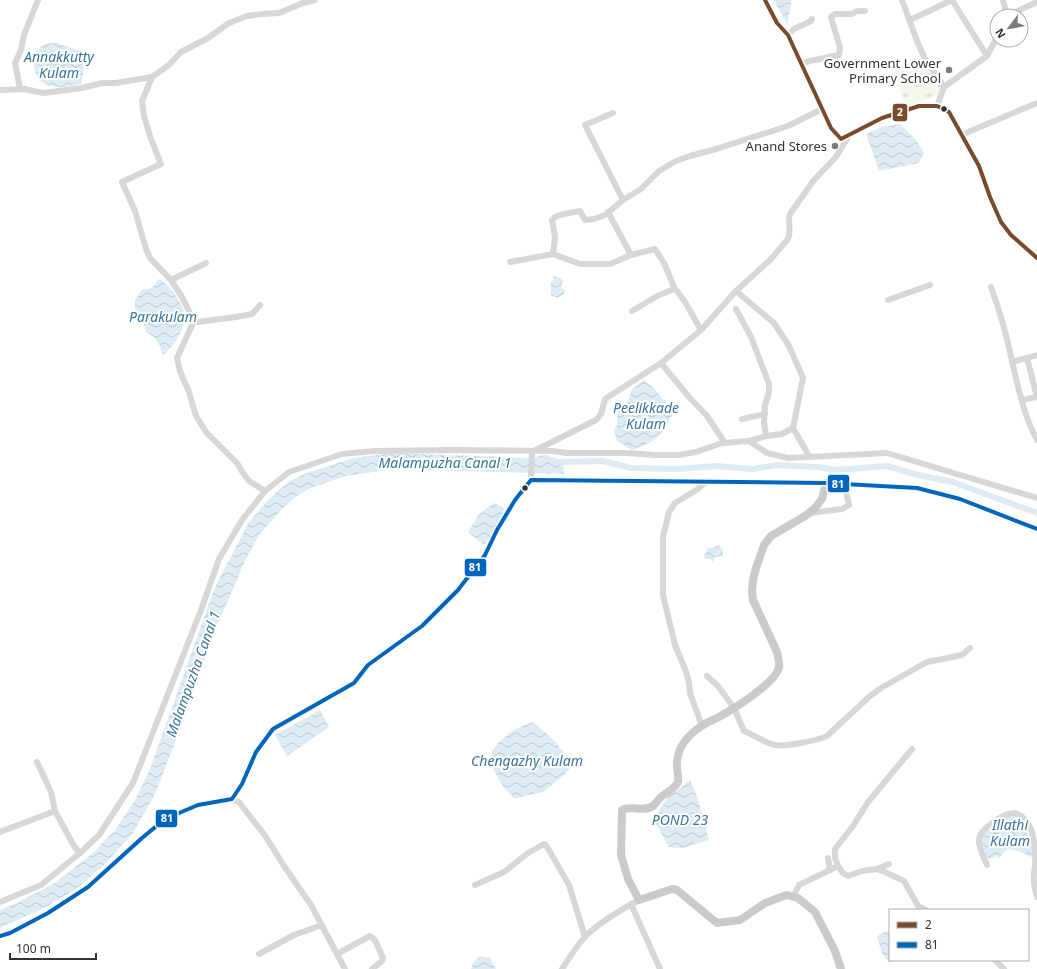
<svg xmlns="http://www.w3.org/2000/svg" width="1037" height="969" font-family="'Noto Sans',sans-serif">
<style>
.grass{fill:url(#grass-tufts)}
.water{fill:url(#water-waves)}
.lines{fill:none;stroke-linecap:round;stroke-linejoin:round}
.canal{stroke:#dcebf4;stroke-width:6}
.minor{stroke:#d7d7d7;stroke-width:6}
.major{stroke:#cacaca;stroke-width:8}
.bus-1-casing{stroke:#fff;stroke-width:7}
.bus-2-casing{stroke:#fff;stroke-width:7}
.bus-1{stroke:#7a4b2a;stroke-width:4}
.bus-2{stroke:#0065bd;stroke-width:4}
.poi-dot{fill:#7a7a7a;stroke:#fff;stroke-width:1.5}
.bus-dot{fill:#333;stroke:#fff;stroke-width:1.5}
.labels{text-anchor:middle;stroke-width:4;stroke-linejoin:round;paint-order:stroke}
.poi-label{font-size:13px;fill:#333;stroke:#fff;text-anchor:end}
.water-label{font-size:14px;font-style:italic;fill:#39759c;stroke:#fff}
.line-badge{stroke:#fff;stroke-width:1.5}
.badge-label{font-size:11px;text-anchor:middle;font-weight:bold;fill:#fff}
</style>
<defs>
<pattern id="grass-tufts" width="24" height="20" patternUnits="userSpaceOnUse"><rect width="24" height="20" fill="#f3f7ee"/><path d="M3 7l-1-3M5 7V3M7 7l1-3M15 17l-1-3M17 17v-4M19 17l1-3" fill="none" stroke="#d1d4cd"/></pattern>
<pattern id="water-waves" width="16" height="10" patternUnits="userSpaceOnUse"><rect width="16" height="10" fill="#dcebf4"/><path d="M0 5q4-4 8 0t8 0" fill="none" stroke="#bdcad2"/></pattern>
</defs>
<rect width="100%" height="100%" fill="#fff"/>
<polygon class="grass" points="921,58 941,88 937,95 906,109 894,69"/>
<g class="water">
<polygon points="774,0 792,0 787,24"/>
<path d="M57 43 80 51 84 67 81 84C70 86 58 89 47 85 32 79 28 52 45 44 48 43 54 43 57 43Z"/>
<polygon points="900,124 916,140 924,153 919,163 879,171 866,134 882,127"/>
<polygon points="553,276 561,278 563,281 561,286 565,291 564,294 557,298 554,296 551,297 551,282 554,280"/>
<path d="M159 279C173 287 179 301 186 315 182 332 177 343 163 355L160 346 154 337 146 332 142 318 135 309V300L142 290 152 288Z"/>
<path d="M644 380C659 392 664 399 672 416 660 437 656 442 632 450L617 441 614 430 617 425V413L627 405 632 389Z"/>
<polygon points="391,453 530,458 546,455 563,461 564,474 394,469 345,476 311,488 298,495 281,510 259,535 245,561 214,633 181,727 155,794 133,833 103,866 76,889 40,910 0,928 0,910 15,904 55,883 93,853 115,830 135,800 150,769 215,587 249,522 269,499 288,482 307,473 354,458"/>
<path d="M494 503 504 508C501 522 493 534 484 545L468 532 479 514Z"/>
<polygon points="719,545 723,551 723,556 715,557 713,562 711,559 706,559 704,557 708,548 712,548"/>
<polygon points="320,710 329,727 287,756 275,735"/>
<path d="M532 722C550 735 562 746 571 767L564 775 543 792 528 795 515 799 504 788 494 771 492 751C505 734 512 730 532 722Z"/>
<polygon points="690,780 698,799 709,840 682,848 669,847 656,824 660,809 668,796 678,790"/>
<path d="M1012 813C1026 825 1029 838 1034 855L1030 857 1019 851 1008 849 1002 854 999 859 997 856 989 859 986 855 980 837 992 826Z"/>
<polygon points="886,931 890,932 890,960 894,960 889,963 882,953 877,937"/>
<polygon points="479,956 490,958 496,969 471,969 473,963"/>
</g>
<g class="lines">
<polyline class="canal" points="555,462 603,461 631,468 676,469 717,466 752,469 778,465 817,467 837,470 887,466 918,475 953,482 1037,513"/>
<g class="minor">
<polyline points="765,0 777,23 788,35 831,128 841,139 882,118 919,106 937,106 949,112 979,166 990,197 1001,222 1011,235 1037,258"/>
<polyline points="902,0 917,41 925,59 944,87"/>
<polyline points="1003,0 1007,16 1037,2"/>
<polyline points="910,20 952,0 987,56"/>
<polyline points="788,35 794,29 811,21 812,19"/>
<polyline points="802,64 810,61 839,55 840,48 831,17 835,14 852,14 857,11 865,11"/>
<polyline points="152,77 142,101 144,116 151,139 161,164 122,182 135,211 146,249 150,258 171,280 182,297 194,321"/>
<polyline points="20,89 15,63 21,50 24,35 38,0"/>
<polyline points="0,90 25,89 43,93 82,88 102,83 116,83 152,77 169,65 181,52 208,38 229,23 247,16 262,14 279,13 303,3 315,0"/>
<polyline points="937,106 944,87 987,56 997,37"/>
<polyline points="613,113 585,125 623,200"/>
<polyline points="961,135 1037,103"/>
<polyline points="608,212 631,255"/>
<polyline points="553,254 555,237 552,220 555,217 560,215 580,211 585,220 594,219 605,215 623,200 641,189 659,171 676,161 690,156 716,149 788,126 822,109"/>
<polyline points="510,262 553,254 580,264 610,264 631,255 655,249 664,263 674,287 685,302 701,330"/>
<polyline points="171,280 206,263"/>
<path d="M991 287C1000 312 1007 336 1012 361 1018 387 1024 416 1037 440"/>
<polyline points="736,291 774,323 789,346 797,364 803,378 793,428 782,434 766,436 749,441"/>
<polyline points="888,300 930,285"/>
<polyline points="736,309 751,337 769,384 769,392 765,405 764,422 766,436"/>
<polyline points="632,311 659,295 672,290 674,287"/>
<polyline points="194,321 177,358 180,371 189,392 196,416 206,432 237,463 243,473 249,481 265,491"/>
<polyline points="194,321 198,322 236,317 252,314 260,305"/>
<polyline points="1027,358 1037,355"/>
<polyline points="1012,362 1027,358 1037,397"/>
<polyline points="661,363 689,397 707,416 725,443"/>
<polyline points="1022,400 1037,397"/>
<polyline points="742,419 765,414"/>
<polyline points="793,428 809,456"/>
<path d="M534 451 596 420 601 414 605 399 661 363 701 330 736 291 770 260 788 239C792 231 787 222 790 214L814 180 836 157 850 134"/>
<polyline points="531,480 532,452"/>
<polyline points="810,513 842,509 849,505 844,484"/>
<path d="M707 676 718 686 734 708 744 731C754 735 765 743 775 745 784 747 820 740 827 736L870 696 881 688 927 662 962 655 970 648"/>
<polyline points="702,726 690,693 689,682 685,669 675,645 663,595 663,537 669,512 675,503 698,489 706,482"/>
<polyline points="912,749 868,802 853,826 835,849 835,858 838,866 843,873 848,876 862,871 877,869 887,873 904,881 918,906 926,910"/>
<polyline points="37,762 51,792 55,811 74,846 80,853"/>
<polyline points="232,799 239,802 266,837 284,866 311,905 345,969"/>
<polyline points="0,832 55,811"/>
<polyline points="828,858 830,870"/>
<path d="M987 865C984 857 978 847 979 839 980 829 1005 812 1015 813 1020 814 1026 820 1029 825 1034 835 1036 851 1035 864 1035 870 1033 875 1034 882 1034 887 1036 892 1037 897"/>
<polyline points="877,869 889,864"/>
<polyline points="475,885 504,872 528,853 544,844 546,845 569,885 585,937"/>
<polyline points="793,897 799,885 838,866"/>
<polyline points="0,902 41,885 80,853 99,835 133,783 201,610 219,559 242,520 265,491 289,472 342,454 374,451 451,450 552,451 567,453 626,453 655,455 679,455 696,452 722,443 749,441 767,453 788,458 887,453 1037,498"/>
<polyline points="631,904 660,969"/>
<polyline points="0,936 10,933 48,913 88,887 142,838 165,819 198,805 232,799 242,784 256,752 273,729 354,683 368,665 422,626 458,590 485,555 497,530 515,500 531,480 826,483 917,488 960,499 1037,529"/>
<polyline points="259,954 294,935 322,925"/>
<polyline points="337,954 370,936 375,940 383,958 382,961 372,969"/>
<polyline points="995,960 1004,969"/>
<path d="M562 969C570 957 579 941 590 932 605 919 622 909 639 900"/>
</g>
<path class="major" d="M826 483 822 499 814 509 805 516 771 536 764 545 756 568 753 580 752 591 753 600 777 652C778 657 780 662 779 667 776 683 733 709 719 717 713 720 706 723 700 727 687 736 676 749 677 767 677 772 679 777 678 782 675 789 665 793 660 798 658 800 656 803 654 805 647 813 631 805 622 810L621 855 628 879 639 900 672 889 677 890 717 923 740 920 765 903 784 896 787 895 798 898 815 912 835 951 841 969"/>
<defs>
<polyline id="bus-1" points="765,0 777,23 788,35 831,128 841,139 882,118 919,106 937,106 949,112 979,166 990,197 1001,222 1011,235 1037,258"/>
<polyline id="bus-2" points="0,936 10,933 48,913 88,887 142,838 165,819 198,805 232,799 242,784 256,752 273,729 354,683 368,665 422,626 458,590 485,555 497,530 515,500 531,480 826,483 917,488 960,499 1037,529"/>
</defs>
<use href="#bus-1" class="bus-1-casing"/>
<use href="#bus-2" class="bus-2-casing"/>
<use href="#bus-1" class="bus-1"/>
<use href="#bus-2" class="bus-2"/>
</g>
<g class="poi-dot">
<circle cx="949" cy="70" r="4"/>
<circle cx="835" cy="146" r="4"/>
</g>
<g class="bus-dot">
<circle cx="944" cy="109" r="3.5"/>
<circle cx="525" cy="488" r="3.5"/>
</g>
<g class="labels">
<g class="poi-label">
<text x="941" y="68">Government Lower<tspan x="941" dy="15">Primary School</tspan></text>
<text x="827" y="151">Anand Stores</text>
</g>
<g class="water-label">
<text x="59" y="62">Annakkutty<tspan x="59" dy="16">Kulam</tspan></text>
<text x="163" y="322">Parakulam</text>
<text x="646" y="413">Peelikkade<tspan x="646" dy="16">Kulam</tspan></text>
<text x="445" y="468">Malampuzha Canal 1</text>
<text transform="translate(193 674) rotate(-70)" y="5">Malampuzha Canal 1</text>
<text x="527" y="766">Chengazhy Kulam</text>
<text x="680" y="825">POND 23</text>
<text x="1010" y="830">Illathi<tspan x="1010" dy="16">Kulam</tspan></text>
</g>
</g>
<g class="line-badge">
<rect x="892" y="103" width="16" height="19" rx="4" fill="#7a4b2a"/>
<rect x="827" y="474" width="23" height="19" rx="4" fill="#0065bd"/>
<rect x="464" y="558" width="23" height="19" rx="4" fill="#0065bd"/>
<rect x="155" y="809" width="23" height="19" rx="4" fill="#0065bd"/>
</g>
<g class="badge-label">
<text x="900" y="116">2</text>
<text x="838" y="488">81</text>
<text x="475" y="571">81</text>
<text x="167" y="822">81</text>
</g>
<rect x="889" y="909" width="140" height="52" fill="#ffffff" stroke="#adadad"/>
<rect x="897" y="922" width="20" height="6" fill="#7a4b2a" stroke="#adadad"/>
<text x="925" y="929" font-size="12" fill="#333333">2</text>
<rect x="897" y="942" width="20" height="6" fill="#0065bd" stroke="#adadad"/>
<text x="925" y="949" font-size="12" fill="#333333">81</text>
<g transform="translate(1009 28) rotate(238)"><circle r="19" fill="#ffffff" stroke="#adadad"/>
<path d="M0-3L7 15L0 10L-7 15Z" fill="#7a7a7a"/>
<text y="-6" font-size="11" font-weight="bold" text-anchor="middle" fill="#333333">N</text>
</g>
<path d="M10 953v6h86v-6" fill="none" stroke="#333333" stroke-width="2"/>
<text x="16" y="953" font-size="12" fill="#333333" stroke="#ffffff" stroke-width="3" paint-order="stroke">100 m</text>
</svg>
